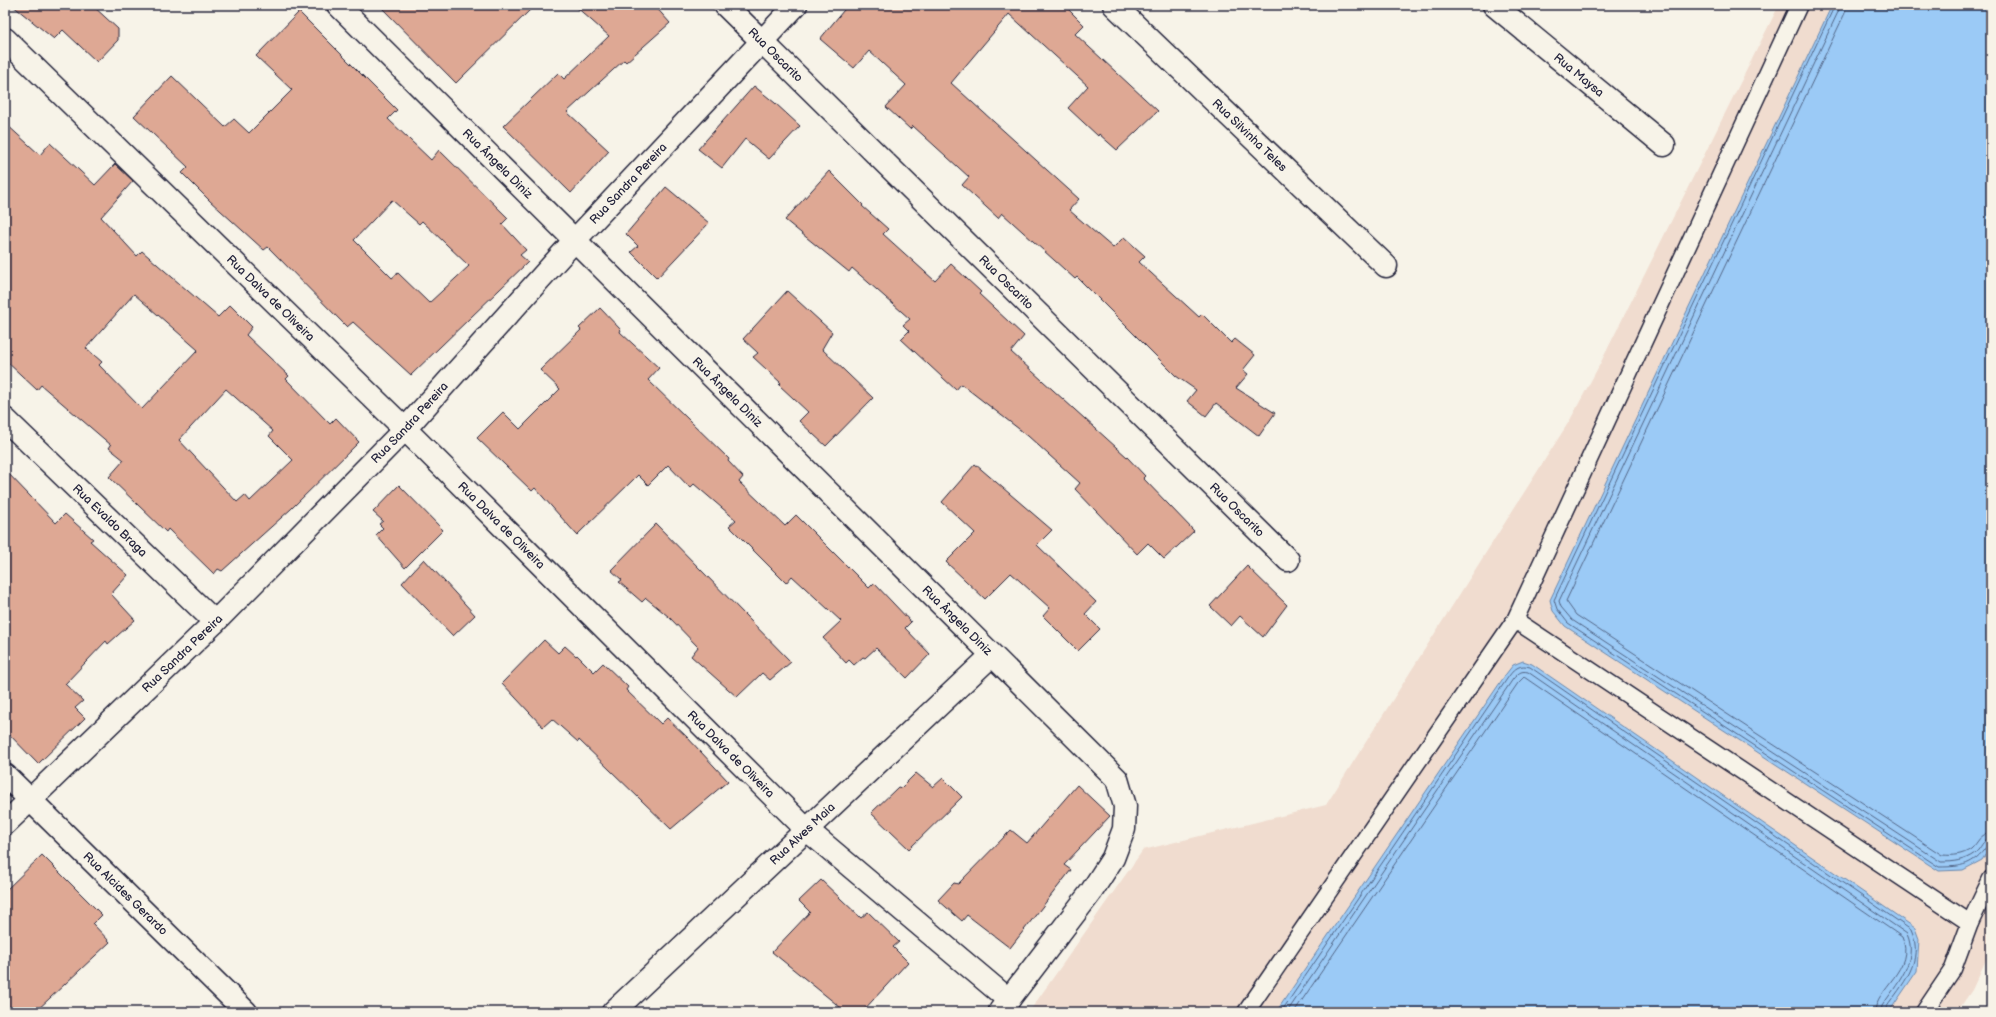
<svg xmlns="http://www.w3.org/2000/svg" width="1996" height="1017" font-family="'Balsamiq Sans',sans-serif">
<style>
.built{fill:#f0dccf}
.water{fill:#9bcaf6;stroke:#6b87ab}
.lines{fill:none;stroke-linecap:round;stroke-linejoin:round}
.shore{stroke:#526586;stroke-width:1}
.building{fill:#dea894;stroke:#22223b;fill-rule:evenodd}
.lane-casing{stroke:#22223b;stroke-width:19}
.street-casing{stroke:#22223b;stroke-width:25}
.lane{stroke:#f7f3e8;stroke-width:16}
.street{stroke:#f7f3e8;stroke-width:22}
.labels{text-anchor:middle;stroke-width:4;stroke-linejoin:round;paint-order:stroke}
.street-label{font-size:12px;fill:#22223b;stroke:#f7f3e8}
</style>
<rect width="100%" height="100%" fill="#f7f3e8"/>
<filter id="ink" filterUnits="userSpaceOnUse"><feTurbulence type="fractalNoise" baseFrequency=".025" numOctaves="2"/><feDisplacementMap in="SourceGraphic" scale="8" xChannelSelector="R" yChannelSelector="G"/><feConvolveMatrix kernelMatrix="1 2 1 2 8 2 1 2 1" color-interpolation-filters="sRGB"/></filter>
<g filter="url(#ink)">
<polygon class="built" points="1779,5 1991,5 1991,949 1972,990 1957,1012 1029,1012 1143,850 1326,805 1570,420 1600,364"/>
<g class="water">
<polygon points="1832,5 1991,5 1991,846 1982,860 1963,870 1939,871 1928,864 1565,626 1553,611 1550,600"/>
<polygon points="1523,661 1532,664 1915,928 1919,939 1917,971 1889,1012 1276,1012 1506,674 1513,665"/>
</g>
<g class="lines">
<g class="shore">
<path d="M1835 5 1554 600 1557 609 1568 623 1939 867C1962 867 1973 865 1987 846L1991 844"/>
<path d="M1840 5 1839 10 1559 601 1561 607 1572 620 1941 862C1953 862 1964 861 1975 853 1982 848 1981 840 1991 839"/>
<path d="M1846 5 1845 13 1566 601 1576 615 1942 855C1952 856 1963 855 1971 849 1979 842 1979 834 1991 833"/>
<path d="M1281 1012 1509 676C1515 668 1520 664 1530 667L1911 930C1925 961 1902 985 1886 1008V1012"/>
<path d="M1287 1012 1513 679C1518 674 1520 670 1528 672L1907 934C1919 961 1896 985 1882 1006L1881 1012"/>
<path d="M1294 1012 1518 683 1524 677 1902 937C1916 969 1875 988 1875 1012"/>
</g>
</g>
<g class="building">
<polygon points="12,5 92,5 118,29 118,40 97,62 63,30 54,39"/>
<polygon points="379,5 535,5 456,83"/>
<polygon points="574,5 654,5 670,23 626,62 624,60 567,112 609,151 571,193 503,126 558,73 564,79 609,36"/>
<polygon points="848,5 1064,5 1084,25 1075,34 1158,111 1117,150 1099,134 1098,136 1068,108 1088,86 1009,14 951,83 1079,199 1069,210 1113,248 1124,237 1145,256 1139,262 1199,317 1202,314 1231,343 1235,339 1255,355 1243,370 1248,374 1236,388 1275,413 1259,436 1216,403 1206,416 1187,401 1196,390 1176,376 1077,277 1075,279 1002,213 998,218 962,185 969,177 913,126 910,129 886,107 906,85 869,51 854,68 820,39"/>
<path d="M299 12 397 110 388 119 431 160 439 150 508 218 502 224 526 250 520 255 528 262 411 375 353 322 347 327 268 247 264 250 210 201 182 173 188 167 134 116 172 76 225 127 234 119 249 133 292 90 256 56ZM392 200 419 224 422 221 469 266 429 303 398 273 392 278 354 240Z"/>
<polygon points="754,86 775,103 800,126 769,159 745,139 722,168 698,149"/>
<path d="M5 123 40 155 50 143 95 185 115 164 133 181 101 217 137 256 142 251 218 317 230 305 252 327 246 335 289 376 286 379 330 424 336 418 359 442 291 509 222 571 218 569 214 574 168 529 166 532 109 477 124 460 109 448 111 445 41 385 37 390 5 360ZM134 294 198 350 142 409 99 365 102 362 86 348ZM226 389 273 431 269 436 293 460 250 501 245 495 237 502 179 440Z"/>
<polygon points="829,171 863,205 862,206 888,229 883,234 935,281 951,264 981,292 979,294 1024,336 1011,352 1127,457 1145,476 1143,478 1194,531 1164,559 1148,543 1137,554 1075,489 1080,483 1028,436 961,384 956,390 901,339 909,331 903,325 910,319 852,268 849,272 785,220"/>
<polygon points="666,187 709,223 657,278 631,252 638,246 626,234"/>
<polygon points="787,291 832,332 822,349 873,398 826,446 799,421 808,412 779,385 781,383 753,357 758,353 743,339"/>
<polygon points="600,308 621,330 620,332 659,368 648,380 729,459 728,461 743,477 739,482 785,526 796,515 869,588 874,583 911,622 905,628 930,654 907,678 876,648 865,658 863,657 854,665 849,660 846,663 823,638 841,621 792,576 786,583 729,526 736,520 694,484 690,488 668,465 648,485 638,475 577,535 535,488 532,491 477,438 503,412 520,429 560,389 540,370 581,330 579,328"/>
<polygon points="975,464 1052,530 1037,545 1096,602 1085,614 1100,629 1078,651 1043,616 1050,608 1011,573 985,599 946,562 975,533 942,502"/>
<polygon points="5,470 56,523 65,514 93,539 90,541 128,575 111,594 135,620 108,644 106,641 65,684 83,701 75,708 85,718 38,764 5,730"/>
<polygon points="399,485 443,530 405,568 376,535 383,528 379,524 383,521 373,512"/>
<polygon points="656,524 791,662 770,680 762,673 737,697 691,656 698,647 669,617 646,598 642,602 619,582 622,580 611,570"/>
<polygon points="424,559 475,615 453,636 402,583"/>
<polygon points="1247,566 1287,605 1263,637 1240,616 1231,626 1210,606"/>
<polygon points="544,640 558,653 565,646 576,656 577,655 594,672 603,663 628,687 626,690 661,724 667,718 687,737 728,781 671,829 579,740 578,742 552,719 543,727 502,683"/>
<polygon points="916,773 933,787 943,778 962,797 909,849 871,813 898,787 901,788"/>
<polygon points="1077,785 1110,816 1064,865 1071,870 1010,948 967,915 962,921 938,900 954,883 958,884 1011,830 1027,843"/>
<polygon points="42,855 102,915 93,924 110,942 35,1012 5,1012 5,891"/>
<polygon points="821,880 861,918 868,912 899,942 893,947 908,962 862,1012 846,1012 772,952 810,912 799,901"/>
</g>
<g class="lines">
<defs>
<g id="lane">
<polyline points="1515,620 1970,923 1953,969 1924,1012"/>
<polyline points="1970,923 1991,879"/>
<polyline points="1246,1012 1515,620 1799,5"/>
</g>
<g id="street">
<path id="s1" d="M338 5 1117 779 1125 806 1124 829 1113 858 1091 892 1000 1011"/>
<path id="s2" d="M725 5 1288 560"/>
<path id="s3" d="M1114 5 1386 266"/>
<path id="s4" d="M1494 5 1664 145"/>
<path id="s5" d="M5 39 405 429 806 829 1009 1000"/>
<path id="s6" d="M5 419 215 622"/>
<path id="s7" d="M5 775 246 1012"/>
<path id="s8" d="M5 824 215 622 405 429 574 241 796 5"/>
<path id="s9" d="M613 1012 991 656"/>
</g>
</defs>
<use href="#lane" class="lane-casing"/>
<use href="#street" class="street-casing"/>
<use href="#lane" class="lane"/>
<use href="#street" class="street"/>
</g>
</g>
<g class="labels">
<g class="street-label">
<text dy="4" stroke="none"><textPath href="#s2" startOffset="71">Rua Oscarito</textPath></text>
<text dy="4" stroke="none"><textPath href="#s4" startOffset="110">Rua Maysa</textPath></text>
<text dy="4" stroke="none"><textPath href="#s3" startOffset="188">Rua Silvinha Teles</textPath></text>
<text dy="4" stroke="none"><textPath href="#s1" startOffset="225">Rua Ângela Diniz</textPath></text>
<text dy="4" stroke="none"><textPath href="#s8" startOffset="894">Rua Sandra Pereira</textPath></text>
<text dy="4" stroke="none"><textPath href="#s2" startOffset="395">Rua Oscarito</textPath></text>
<text dy="4" stroke="none"><textPath href="#s5" startOffset="371">Rua Dalva de Oliveira</textPath></text>
<text dy="4" stroke="none"><textPath href="#s1" startOffset="549">Rua Ângela Diniz</textPath></text>
<text dy="4" stroke="none"><textPath href="#s8" startOffset="570">Rua Sandra Pereira</textPath></text>
<text dy="4" stroke="none"><textPath href="#s2" startOffset="719">Rua Oscarito</textPath></text>
<text dy="4" stroke="none"><textPath href="#s6" startOffset="146">Rua Evaldo Braga</textPath></text>
<text dy="4" stroke="none"><textPath href="#s5" startOffset="695">Rua Dalva de Oliveira</textPath></text>
<text dy="4" stroke="none"><textPath href="#s1" startOffset="873">Rua Ângela Diniz</textPath></text>
<text dy="4" stroke="none"><textPath href="#s8" startOffset="246">Rua Sandra Pereira</textPath></text>
<text dy="4" stroke="none"><textPath href="#s5" startOffset="1019">Rua Dalva de Oliveira</textPath></text>
<text dy="4" stroke="none"><textPath href="#s9" startOffset="260">Rua Alves Maia</textPath></text>
<text dy="4" stroke="none"><textPath href="#s7" startOffset="169">Rua Alcides Gerardo</textPath></text>
</g>
</g>
<rect width="1996" height="1017" fill="none" stroke="#f7f3e8" stroke-width="20"/>
<rect x="10" y="10" width="1976" height="997" fill="none" stroke="#22223b" stroke-width="1.5" filter="url(#ink)"/>
</svg>
